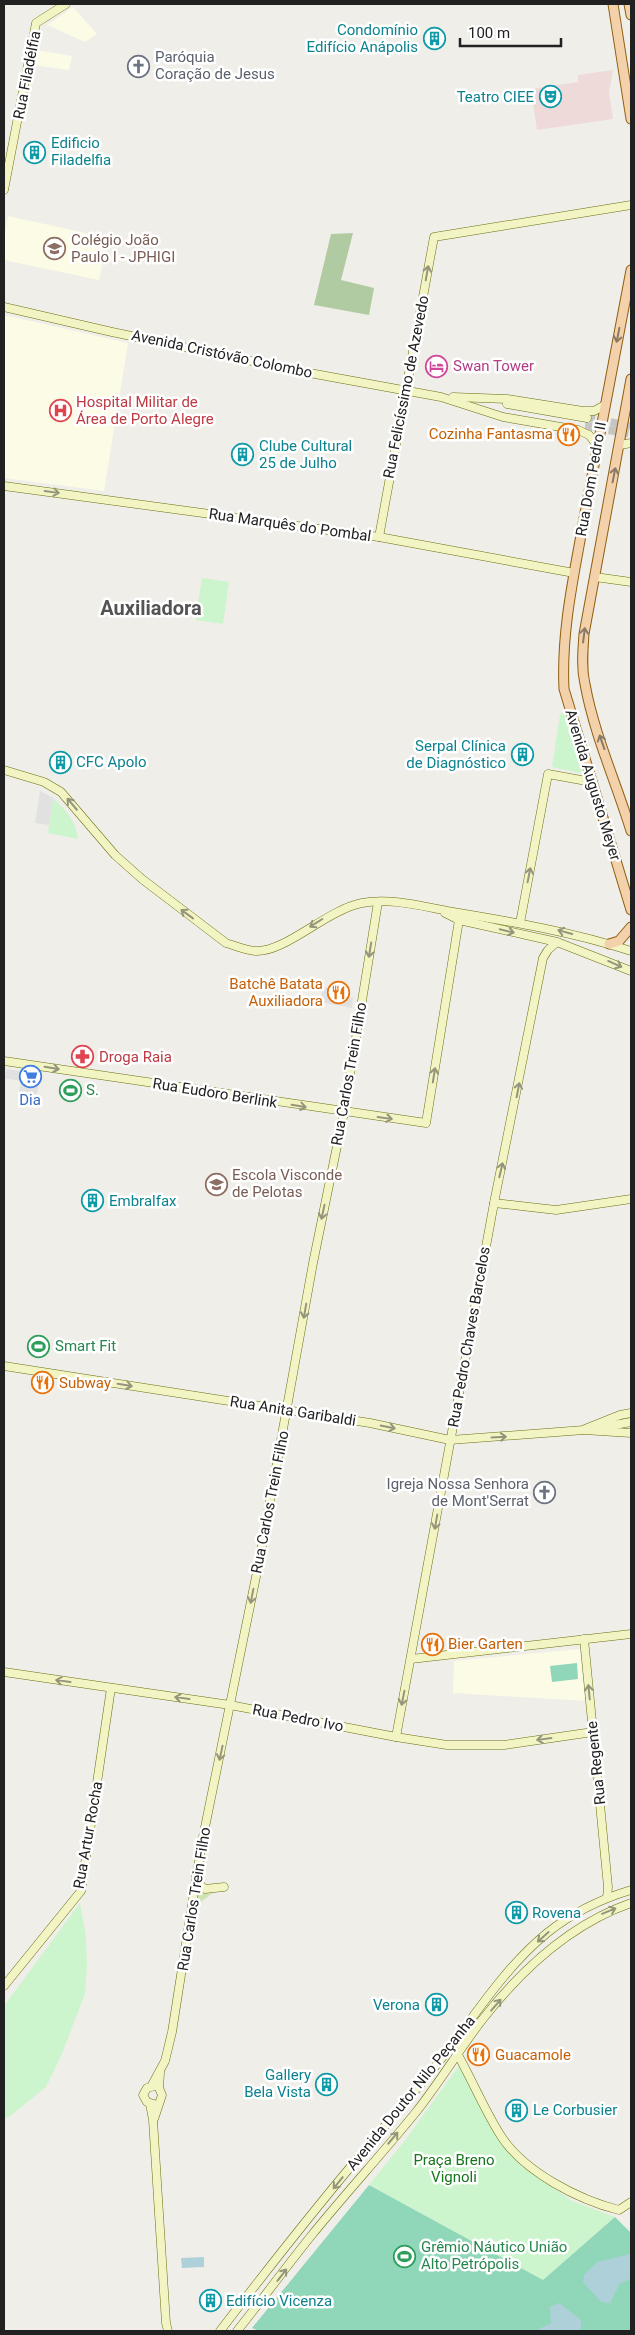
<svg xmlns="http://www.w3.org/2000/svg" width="635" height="2335" font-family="Roboto,sans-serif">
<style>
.commercial{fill:#efdada}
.education{fill:#fcfbe6}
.grass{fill:#cee4b5}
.forest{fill:#b0cba2}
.park{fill:#ccf5cd}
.pitch{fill:#90d6b8}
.parking{fill:#e1e1e1}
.water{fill:#aed1d9}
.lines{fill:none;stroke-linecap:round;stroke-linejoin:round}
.secondary-tunnel{stroke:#c7c5c1;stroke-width:8;stroke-dasharray:8 4;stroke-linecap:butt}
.secondary-casing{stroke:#696f11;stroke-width:9}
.primary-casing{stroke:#8e5f10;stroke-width:11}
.secondary{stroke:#f3f4c4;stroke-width:8}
.primary{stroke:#f3d1ab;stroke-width:9}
.oneway{stroke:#94957b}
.oneway2{stroke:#8a7966}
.labels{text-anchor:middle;stroke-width:5;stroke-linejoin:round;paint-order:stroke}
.culture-label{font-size:15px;fill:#0d838f;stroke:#fff;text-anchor:start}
.worship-label{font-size:15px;fill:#5b616d;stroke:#fff;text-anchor:start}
.street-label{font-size:15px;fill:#212121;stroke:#fff}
.education-label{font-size:15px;fill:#785e54;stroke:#fff;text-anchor:start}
.hotel-label{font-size:15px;fill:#b23c85;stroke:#fff;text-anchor:start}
.health-label{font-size:15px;fill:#be3a42;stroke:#fff;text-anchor:start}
.food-label{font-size:15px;fill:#c56008;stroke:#fff;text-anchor:start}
.leisure-label{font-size:15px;fill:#27864d;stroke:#fff;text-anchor:start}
.shop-label{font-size:15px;fill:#366cbe;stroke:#fff}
.park-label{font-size:15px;fill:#18761c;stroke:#fff}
.district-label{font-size:20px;font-weight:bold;fill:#545454;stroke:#fff}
</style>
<rect width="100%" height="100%" fill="#f0eee9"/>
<polygon class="commercial" points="613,70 609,92 613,119 537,130 531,89 578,82 578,75"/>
<g class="education">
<polygon points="73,7 97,34 85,42 47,25"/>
<polygon points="36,50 72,56 69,70 33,65"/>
<polygon points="8,216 108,238 99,280 4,260 4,238"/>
<polygon points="4,315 128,343 104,491 4,478"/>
<polygon points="580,1649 585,1701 453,1693 454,1661"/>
</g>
<path class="grass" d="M197 1882C199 1890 204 1895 213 1893L202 1901 192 1915Z"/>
<polygon class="forest" points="353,233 341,280 374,288 369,315 314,305 331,234"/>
<g class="park">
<polygon points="202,578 229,582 223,624 195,620"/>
<polygon points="562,713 565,714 584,768 580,773 552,767 560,715"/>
<path d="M53 798C66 810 76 821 78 839L48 833Z"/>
<polygon points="80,1903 86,1937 87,1966 85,1994 61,2056 46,2087 9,2117 4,2118 4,2006"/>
<polygon points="461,2063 503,2144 536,2175 572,2201 615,2217 543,2280 369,2185 406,2139"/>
</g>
<g class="pitch">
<polygon points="577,1663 578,1679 552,1682 550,1666"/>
<polygon points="369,2185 543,2280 615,2217 631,2233 631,2331 259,2331 252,2328"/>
</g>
<g class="parking">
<polygon points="40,791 53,798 49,825 35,823"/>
<polygon points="323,987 330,988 330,994 353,998 352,1008 320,1002"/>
<polygon points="7,1069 40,1075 36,1100 18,1098 21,1081 4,1078"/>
</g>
<g class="water">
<polygon points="630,2254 631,2279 620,2283 610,2303 601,2302 583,2282 584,2275 597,2262"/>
<polygon points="204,2257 204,2267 182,2268 181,2258"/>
<polygon points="559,2303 581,2320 581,2328 579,2331 535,2331 551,2323 550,2307"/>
</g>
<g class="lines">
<g class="secondary-tunnel">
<polyline points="587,418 631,426"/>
<polyline points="585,426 631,434"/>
</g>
<defs>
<g id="secondary">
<polyline points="4,190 36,23 66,4"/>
<polyline points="4,307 112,332 304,372 441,397 503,417 578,430 589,435 597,445"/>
<polyline points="453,397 507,399 583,411 594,411 605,405"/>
<polyline points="507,404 587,418"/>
<polyline points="620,445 631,443"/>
<polyline points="4,486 379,537 574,573"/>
<polyline points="379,537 434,237 631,205"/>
<polyline points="595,577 631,582"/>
<path d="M4 770 44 782 61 792 115 855 142 879 226 943C236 946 245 950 255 951 285 953 326 910 362 903 390 897 425 907 453 912 513 922 573 932 631 951"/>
<polyline points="445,913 459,920 557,942 631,971"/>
<polyline points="520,923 548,774 592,782"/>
<polyline points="4,1061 426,1123 459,920"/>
<polyline points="494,1203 556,1210 631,1199"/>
<polyline points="4,1366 370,1423 450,1440 584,1430 631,1433"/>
<polyline points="598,1428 631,1422"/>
<polyline points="585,1429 620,1415 631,1413"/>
<polyline points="584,1639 608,1887 607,1898"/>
<polyline points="411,1659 631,1634"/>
<polyline points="4,1672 230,1705 396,1737 447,1745 504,1745 593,1732"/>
<polyline points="396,1737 494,1203 543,958 548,950 557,942"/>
<polyline points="196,1876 201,1886 205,1889 224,1887"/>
<polyline points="4,1986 81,1891 111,1688"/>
<path d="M459 2037 456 2048 458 2055C473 2082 485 2111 501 2136 524 2172 579 2200 619 2210L631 2202"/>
<polyline points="152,2085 165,2061 172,2032 202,1842 259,1562 313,1263 344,1112 378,902"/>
<polyline points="150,2104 153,2120 166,2323 168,2331"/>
<polyline points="154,2104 147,2102 143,2095 147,2088 155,2086"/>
<polyline points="154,2119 162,2095 159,2088 160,2073"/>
<path d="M220 2331C263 2275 307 2219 352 2165 380 2131 410 2098 438 2063 473 2019 503 1969 547 1933 572 1913 601 1899 631 1890"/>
<path d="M237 2331C262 2300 286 2267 311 2236 345 2194 382 2154 416 2112 439 2083 459 2050 482 2020 521 1970 571 1924 631 1903"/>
</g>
<g id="primary">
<polyline points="613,4 631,119"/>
<polyline points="629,4 631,15"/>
<path d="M631 270C615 351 600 432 585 513 575 571 561 629 564 689L631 910"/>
<path d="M631 379 584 634C583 650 581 667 585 684 594 734 616 782 631 831"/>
<polyline points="609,944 619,941 631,927"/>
</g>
</defs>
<use href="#secondary" class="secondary-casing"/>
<use href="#primary" class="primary-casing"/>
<use href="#secondary" class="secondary"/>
<use href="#primary" class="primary"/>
</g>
<defs><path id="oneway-shaft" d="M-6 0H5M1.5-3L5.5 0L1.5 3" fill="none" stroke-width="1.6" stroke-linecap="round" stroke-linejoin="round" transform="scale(1.25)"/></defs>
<g class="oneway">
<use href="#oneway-shaft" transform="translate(427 273) rotate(-80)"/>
<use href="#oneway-shaft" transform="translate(52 492) rotate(8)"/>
<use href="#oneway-shaft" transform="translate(72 804) rotate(-130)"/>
<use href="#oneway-shaft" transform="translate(529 875) rotate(-79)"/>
<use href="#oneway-shaft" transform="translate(187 914) rotate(-144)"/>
<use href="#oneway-shaft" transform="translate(316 923) rotate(148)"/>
<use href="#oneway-shaft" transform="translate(507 931) rotate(13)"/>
<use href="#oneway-shaft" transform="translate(565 932) rotate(-165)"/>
<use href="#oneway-shaft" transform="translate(370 950) rotate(99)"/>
<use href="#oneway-shaft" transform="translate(615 964) rotate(24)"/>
<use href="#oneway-shaft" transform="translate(52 1068) rotate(9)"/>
<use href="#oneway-shaft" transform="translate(434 1075) rotate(-81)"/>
<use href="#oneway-shaft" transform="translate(518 1090) rotate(-79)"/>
<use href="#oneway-shaft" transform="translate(299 1106) rotate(9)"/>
<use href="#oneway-shaft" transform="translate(385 1118) rotate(8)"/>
<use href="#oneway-shaft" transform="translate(501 1170) rotate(-77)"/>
<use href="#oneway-shaft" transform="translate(323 1212) rotate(102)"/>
<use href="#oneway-shaft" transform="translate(305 1311) rotate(100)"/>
<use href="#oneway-shaft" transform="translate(125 1385) rotate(9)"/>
<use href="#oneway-shaft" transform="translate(388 1427) rotate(11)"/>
<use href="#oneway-shaft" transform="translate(499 1437) rotate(-3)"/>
<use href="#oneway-shaft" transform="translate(436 1522) rotate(100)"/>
<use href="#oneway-shaft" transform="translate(252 1596) rotate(101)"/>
<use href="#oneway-shaft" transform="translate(63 1681) rotate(-172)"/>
<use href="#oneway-shaft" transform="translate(589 1692) rotate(-96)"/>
<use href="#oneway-shaft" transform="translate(182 1698) rotate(-172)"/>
<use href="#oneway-shaft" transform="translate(403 1698) rotate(101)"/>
<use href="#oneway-shaft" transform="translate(544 1739) rotate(172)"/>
<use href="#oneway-shaft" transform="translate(221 1753) rotate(102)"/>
<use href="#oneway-shaft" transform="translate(609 1911) rotate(-22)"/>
<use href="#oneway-shaft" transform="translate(543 1937) rotate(138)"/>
<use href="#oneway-shaft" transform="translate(496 2005) rotate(-49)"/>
<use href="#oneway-shaft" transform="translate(393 2138) rotate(-50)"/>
<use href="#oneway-shaft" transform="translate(338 2183) rotate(129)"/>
<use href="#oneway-shaft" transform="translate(282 2275) rotate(-52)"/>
</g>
<g class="oneway2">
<use href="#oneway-shaft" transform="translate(618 335) rotate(101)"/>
<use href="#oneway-shaft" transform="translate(614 475) rotate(-79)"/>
<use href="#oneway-shaft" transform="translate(584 635) rotate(-83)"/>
<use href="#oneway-shaft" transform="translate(602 742) rotate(-109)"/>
</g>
<defs>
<symbol id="building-ring" viewBox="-11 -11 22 22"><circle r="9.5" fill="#fff" stroke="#0f9aa8" stroke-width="1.5"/><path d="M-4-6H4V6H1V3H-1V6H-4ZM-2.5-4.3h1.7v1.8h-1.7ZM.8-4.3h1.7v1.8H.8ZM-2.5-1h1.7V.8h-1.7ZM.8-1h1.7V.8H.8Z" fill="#0f9aa8"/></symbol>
<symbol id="church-ring" viewBox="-11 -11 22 22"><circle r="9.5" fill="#fff" stroke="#6b7280" stroke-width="1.5"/><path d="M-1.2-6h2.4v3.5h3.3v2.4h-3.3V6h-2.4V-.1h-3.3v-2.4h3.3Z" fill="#6b7280"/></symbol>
<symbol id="theatre-ring" viewBox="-11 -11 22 22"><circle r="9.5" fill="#fff" stroke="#0f9aa8" stroke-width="1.5"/><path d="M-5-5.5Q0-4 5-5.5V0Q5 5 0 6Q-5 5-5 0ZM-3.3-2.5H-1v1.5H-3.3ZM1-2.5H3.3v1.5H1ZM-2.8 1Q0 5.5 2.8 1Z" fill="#0f9aa8"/></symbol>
<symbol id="school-ring" viewBox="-11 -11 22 22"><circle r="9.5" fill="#fff" stroke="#8d6e63" stroke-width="1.5"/><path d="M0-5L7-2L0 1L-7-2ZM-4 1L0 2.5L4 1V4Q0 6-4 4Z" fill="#8d6e63"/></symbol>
<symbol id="hotel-ring" viewBox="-11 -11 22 22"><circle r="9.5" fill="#fff" stroke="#d1479c" stroke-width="1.5"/><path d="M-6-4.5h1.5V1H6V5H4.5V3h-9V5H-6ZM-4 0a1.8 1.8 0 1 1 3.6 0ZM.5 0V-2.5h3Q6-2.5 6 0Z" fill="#d1479c"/></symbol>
<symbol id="hospital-ring" viewBox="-11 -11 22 22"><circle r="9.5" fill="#fff" stroke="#e0444e" stroke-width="1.5"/><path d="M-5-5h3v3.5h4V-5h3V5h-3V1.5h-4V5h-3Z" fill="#e0444e"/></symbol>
<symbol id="restaurant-ring" viewBox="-11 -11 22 22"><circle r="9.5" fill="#fff" stroke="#e8710a" stroke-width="1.5"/><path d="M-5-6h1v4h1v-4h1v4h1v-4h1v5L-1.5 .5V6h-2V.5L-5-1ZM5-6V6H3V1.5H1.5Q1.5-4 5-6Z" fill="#e8710a"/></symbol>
<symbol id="pharmacy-ring" viewBox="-11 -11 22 22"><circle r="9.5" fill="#fff" stroke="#e0444e" stroke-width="1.5"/><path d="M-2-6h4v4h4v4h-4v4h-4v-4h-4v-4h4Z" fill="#e0444e"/></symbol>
<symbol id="supermarket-ring" viewBox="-11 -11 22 22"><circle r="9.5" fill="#fff" stroke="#3f7fe0" stroke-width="1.5"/><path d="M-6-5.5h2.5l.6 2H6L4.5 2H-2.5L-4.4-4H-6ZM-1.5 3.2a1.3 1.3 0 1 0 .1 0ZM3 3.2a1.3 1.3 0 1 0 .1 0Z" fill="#3f7fe0"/></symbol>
<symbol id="stadium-ring" viewBox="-11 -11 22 22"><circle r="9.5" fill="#fff" stroke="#2e9e5b" stroke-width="1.5"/><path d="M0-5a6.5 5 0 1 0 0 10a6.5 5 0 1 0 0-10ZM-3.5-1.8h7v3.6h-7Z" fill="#2e9e5b"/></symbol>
</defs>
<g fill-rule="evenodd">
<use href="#building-ring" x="422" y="26" width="25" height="25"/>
<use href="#church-ring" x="126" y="54" width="25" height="25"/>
<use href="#theatre-ring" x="538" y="84" width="25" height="25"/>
<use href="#building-ring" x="22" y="140" width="25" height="25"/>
<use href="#school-ring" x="42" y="236" width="25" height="25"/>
<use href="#hotel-ring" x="424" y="354" width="25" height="25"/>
<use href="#hospital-ring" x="48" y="398" width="25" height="25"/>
<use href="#restaurant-ring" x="556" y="422" width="25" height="25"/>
<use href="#building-ring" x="230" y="442" width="25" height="25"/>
<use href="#building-ring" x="510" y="742" width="25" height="25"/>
<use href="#building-ring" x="48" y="750" width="25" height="25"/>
<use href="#restaurant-ring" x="326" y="980" width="25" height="25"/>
<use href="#pharmacy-ring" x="70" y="1044" width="25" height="25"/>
<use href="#supermarket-ring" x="18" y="1064" width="25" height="25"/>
<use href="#stadium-ring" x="58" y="1078" width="25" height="25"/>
<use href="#school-ring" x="204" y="1172" width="25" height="25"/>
<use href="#building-ring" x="80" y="1188" width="25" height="25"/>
<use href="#stadium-ring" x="26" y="1334" width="25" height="25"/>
<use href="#restaurant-ring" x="30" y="1370" width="25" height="25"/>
<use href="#church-ring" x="532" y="1480" width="25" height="25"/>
<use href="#restaurant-ring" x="420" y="1632" width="25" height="25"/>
<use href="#building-ring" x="504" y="1900" width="25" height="25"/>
<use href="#building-ring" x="424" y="1992" width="25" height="25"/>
<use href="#restaurant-ring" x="466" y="2042" width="25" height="25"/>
<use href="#building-ring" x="314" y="2072" width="25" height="25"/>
<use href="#building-ring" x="504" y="2098" width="25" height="25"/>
<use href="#stadium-ring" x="392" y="2244" width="25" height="25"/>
<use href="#building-ring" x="198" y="2288" width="25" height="25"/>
</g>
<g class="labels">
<g class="culture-label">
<text x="418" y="35" text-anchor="end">Condomínio<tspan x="418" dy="17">Edifício Anápolis</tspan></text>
<text x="534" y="102" text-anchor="end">Teatro CIEE</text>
<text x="51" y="148">Edificio<tspan x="51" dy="17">Filadelfia</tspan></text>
<text x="259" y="451">Clube Cultural<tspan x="259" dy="17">25 de Julho</tspan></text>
<text x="506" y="751" text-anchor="end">Serpal Clínica<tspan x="506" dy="17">de Diagnóstico</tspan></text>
<text x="76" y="767">CFC Apolo</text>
<text x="109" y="1206">Embralfax</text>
<text x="532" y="1918">Rovena</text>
<text x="420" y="2010" text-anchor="end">Verona</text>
<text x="311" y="2080" text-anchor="end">Gallery<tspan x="311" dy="17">Bela Vista</tspan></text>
<text x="533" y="2115">Le Corbusier</text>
<text x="226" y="2306">Edifício Vicenza</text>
</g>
<g class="worship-label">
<text x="155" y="62">Paróquia<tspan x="155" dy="17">Coração de Jesus</tspan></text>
<text x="529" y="1489" text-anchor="end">Igreja Nossa Senhora<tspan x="529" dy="17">de Mont'Serrat</tspan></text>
</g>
<g class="street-label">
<text transform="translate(27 75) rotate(-79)" y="5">Rua Filadélfia</text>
<text transform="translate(222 354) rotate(12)" y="5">Avenida Cristóvão Colombo</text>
<text transform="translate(406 387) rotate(-79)" y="5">Rua Felicíssimo de Azevedo</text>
<text transform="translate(591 479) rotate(-80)" y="5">Rua Dom Pedro II</text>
<text transform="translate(290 525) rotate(8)" y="5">Rua Marquês do Pombal</text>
<text transform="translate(593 785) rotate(73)" y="5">Avenida Augusto Meyer</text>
<text transform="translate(349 1074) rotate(-80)" y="5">Rua Carlos Trein Filho</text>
<text transform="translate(215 1093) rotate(9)" y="5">Rua Eudoro Berlink</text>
<text transform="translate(469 1337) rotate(-80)" y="5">Rua Pedro Chaves Barcelos</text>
<text transform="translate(293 1411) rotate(9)" y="5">Rua Anita Garibaldi</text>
<text transform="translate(270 1502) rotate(-79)" y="5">Rua Carlos Trein Filho</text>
<text transform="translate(298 1718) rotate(11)" y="5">Rua Pedro Ivo</text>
<text transform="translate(596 1763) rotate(-96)" y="5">Rua Regente</text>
<text transform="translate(88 1835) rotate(-80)" y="5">Rua Artur Rocha</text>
<text transform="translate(194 1899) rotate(-81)" y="5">Rua Carlos Trein Filho</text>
<text transform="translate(411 2093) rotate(-51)" y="5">Avenida Doutor Nilo Peçanha</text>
</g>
<g class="education-label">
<text x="71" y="245">Colégio João<tspan x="71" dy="17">Paulo I - JPHIGI</tspan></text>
<text x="232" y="1180">Escola Visconde<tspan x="232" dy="17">de Pelotas</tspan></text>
</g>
<g class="hotel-label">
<text x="453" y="371">Swan Tower</text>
</g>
<g class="health-label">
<text x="76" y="407">Hospital Militar de<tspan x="76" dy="17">Área de Porto Alegre</tspan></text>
<text x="99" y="1062">Droga Raia</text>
</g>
<g class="food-label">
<text x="553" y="439" text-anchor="end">Cozinha Fantasma</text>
<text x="323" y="989" text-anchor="end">Batchê Batata<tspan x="323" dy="17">Auxiliadora</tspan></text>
<text x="59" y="1388">Subway</text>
<text x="448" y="1649">Bier Garten</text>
<text x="495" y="2060">Guacamole</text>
</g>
<g class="leisure-label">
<text x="86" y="1095">S.</text>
<text x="55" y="1351">Smart Fit</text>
<text x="421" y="2252">Grêmio Náutico União<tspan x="421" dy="17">Alto Petrópolis</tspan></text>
</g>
<g class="shop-label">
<text x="30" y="1105">Dia</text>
</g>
<g class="park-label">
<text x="454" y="2165">Praça Breno<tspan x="454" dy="17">Vignoli</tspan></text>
</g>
<g class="district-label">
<text x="151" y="615">Auxiliadora</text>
</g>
</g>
<rect width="635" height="2335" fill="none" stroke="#212121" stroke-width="10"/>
<path d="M460 38v8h101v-8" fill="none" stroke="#212121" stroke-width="2.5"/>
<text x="468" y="38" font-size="15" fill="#212121" stroke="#ffffff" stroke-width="4" paint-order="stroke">100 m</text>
</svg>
